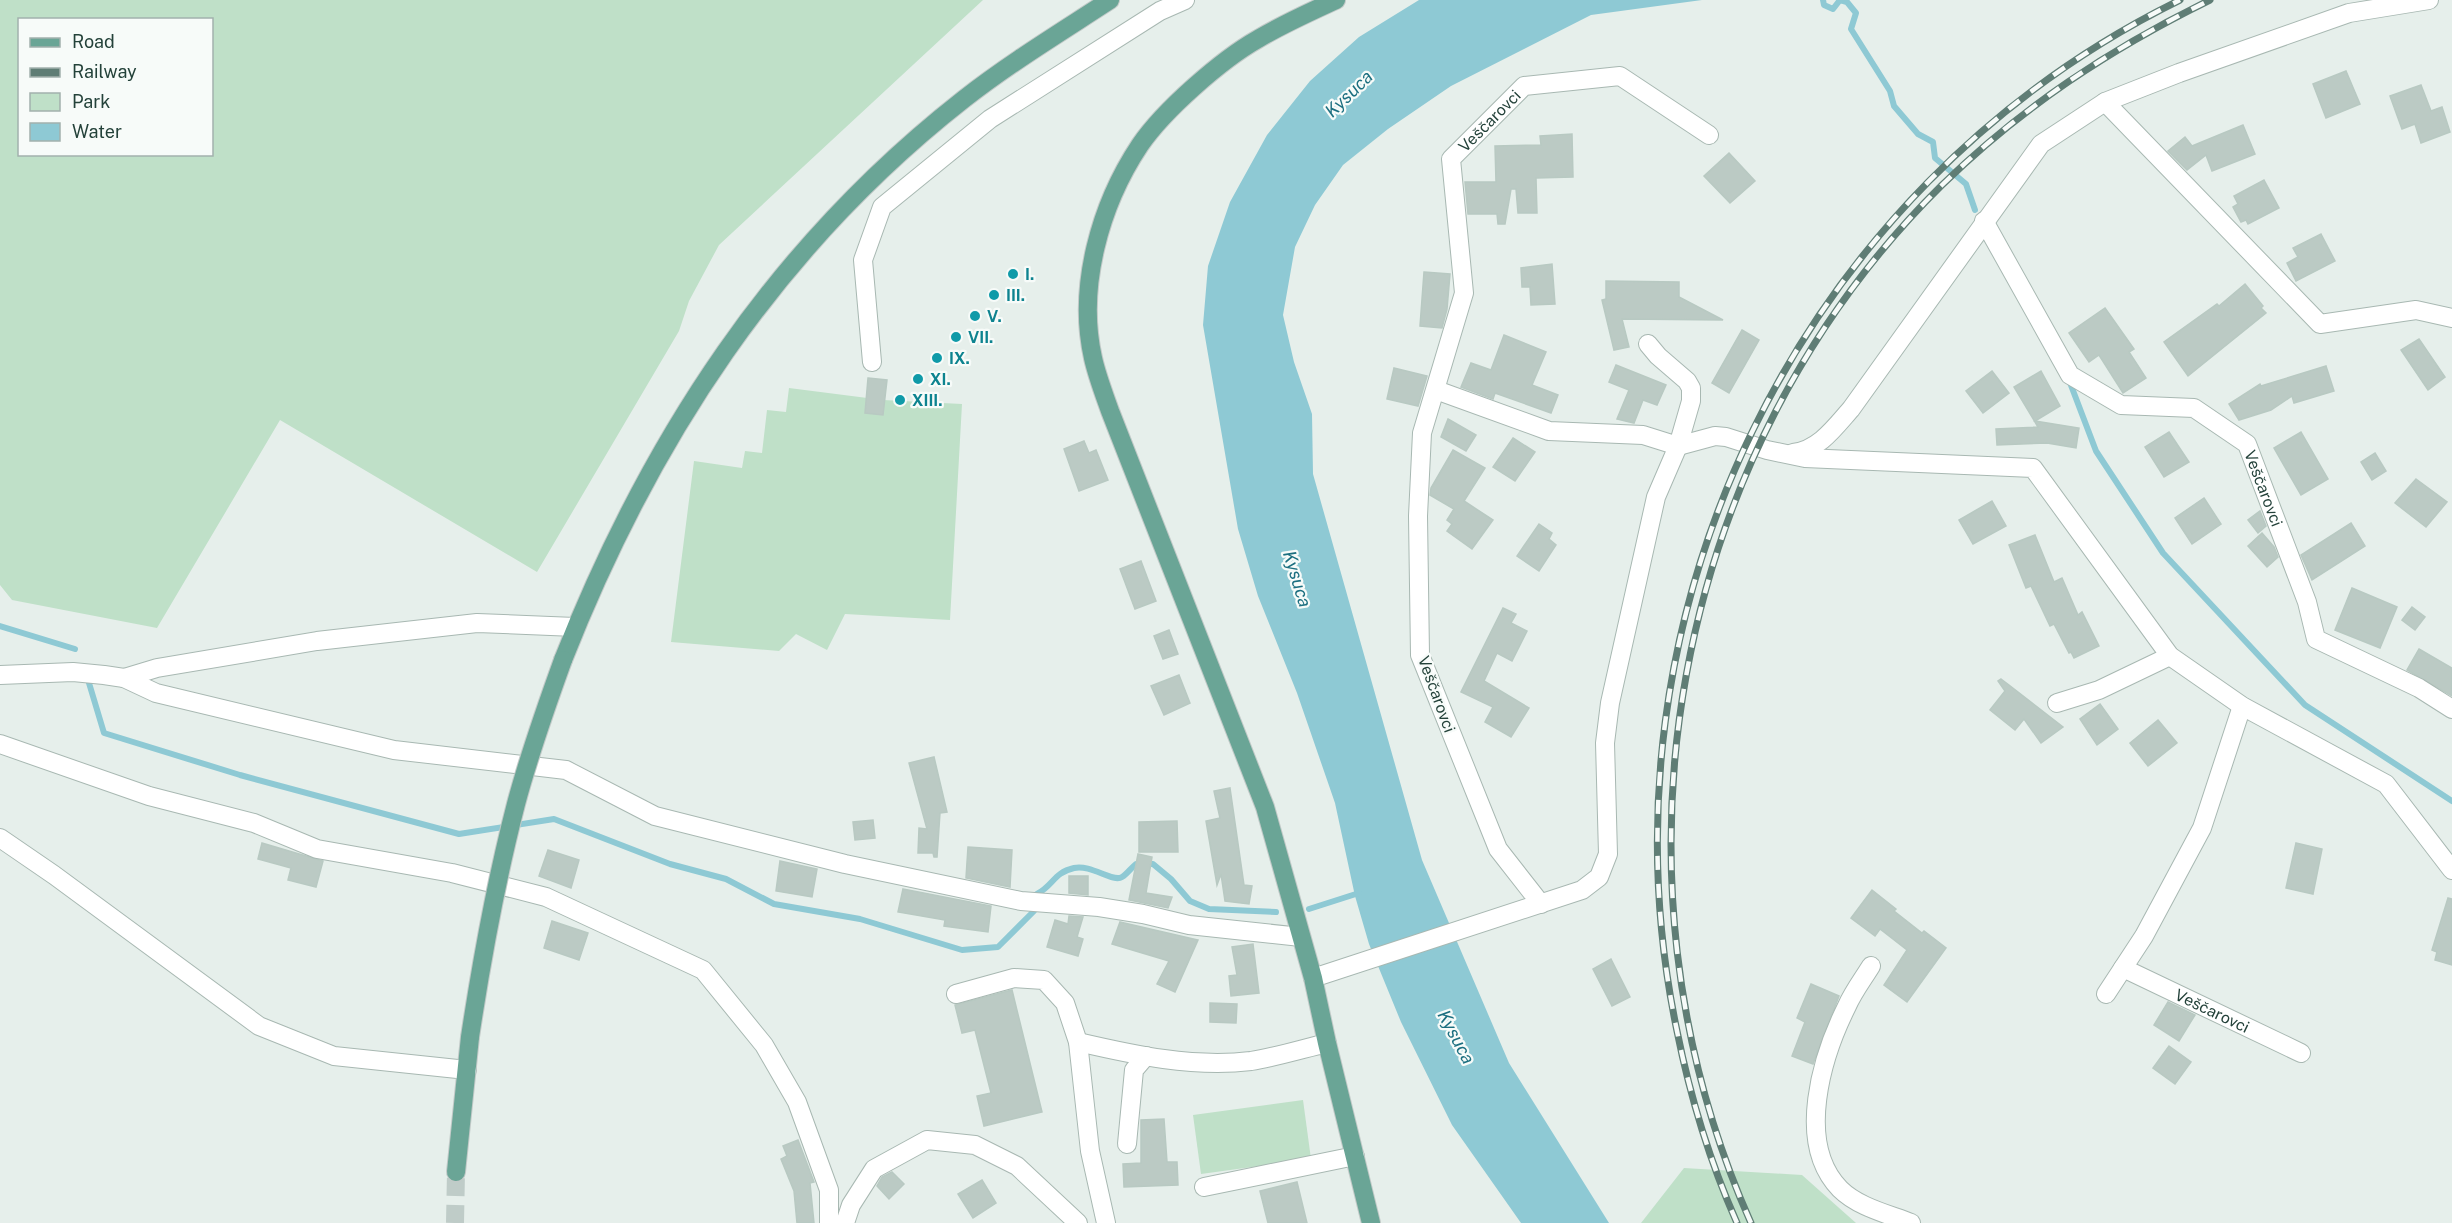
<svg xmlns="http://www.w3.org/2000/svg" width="2452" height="1223" font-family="'Public Sans',sans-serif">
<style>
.green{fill:#bfe0c8;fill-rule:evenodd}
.water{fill:#8ec9d4}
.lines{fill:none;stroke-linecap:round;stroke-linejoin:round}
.stream{stroke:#8ec9d4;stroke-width:6}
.building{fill:#bbcac4;stroke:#b8c9c2;stroke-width:1.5}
.major-tunnel{stroke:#bfccc8;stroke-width:18;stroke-dasharray:18 9;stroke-linecap:butt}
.minor-casing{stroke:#a8b8b2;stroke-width:20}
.major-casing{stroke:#c2cac8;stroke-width:20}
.minor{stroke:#fff;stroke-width:18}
.major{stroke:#6aa596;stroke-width:18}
.rail-casing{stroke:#5f7d75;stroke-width:7}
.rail{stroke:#f7fbf9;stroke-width:4.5;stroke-dasharray:14;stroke-linecap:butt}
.major-bridge-casing{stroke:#c2cac8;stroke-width:20;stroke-linecap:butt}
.major-bridge{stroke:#6aa596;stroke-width:18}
.culture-dot{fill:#0f9aa8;stroke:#f7fbf9;stroke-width:2}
.labels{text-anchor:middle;stroke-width:4.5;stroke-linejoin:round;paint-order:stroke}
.street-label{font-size:16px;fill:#24423a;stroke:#f7fbf9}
.culture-label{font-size:16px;font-weight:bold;fill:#0d838f;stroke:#f7fbf9;text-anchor:start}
.water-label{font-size:18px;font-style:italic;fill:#1c6f80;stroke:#f7fbf9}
</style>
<rect width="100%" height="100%" fill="#e6efeb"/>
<g class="green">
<path d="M0 0H983L719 245 689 301 679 331 537 572 280 420 157 628 12 600 0 585ZM20 20H212V154H20Z"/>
<polygon points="789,388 883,400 962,404 950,620 845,614 827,650 796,634 779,651 671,642 694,461 742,468 745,451 762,453 767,410 786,412"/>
<polygon points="1303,1100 1311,1159 1201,1174 1193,1115"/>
<polygon points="1684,1168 1802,1175 1856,1223 1641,1223"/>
</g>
<polygon class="water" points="1419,0 1702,0 1591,15 1451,86 1388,129 1343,165 1315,205 1295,247 1283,315 1294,362 1312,414 1313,474 1422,860 1509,1063 1609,1223 1521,1223 1452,1125 1401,1022 1369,944 1355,896 1335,803 1297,693 1258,596 1238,529 1203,325 1208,266 1230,202 1267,135 1310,81 1359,37"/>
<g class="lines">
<g class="stream">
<polyline points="1823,0 1824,5 1833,9 1840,0 1847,2 1856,13 1851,29 1890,91 1894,106 1918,134 1933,142 1935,158 1966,184 1975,210"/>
<polyline points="2069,380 2096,451 2163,553 2305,705 2452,801"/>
<polyline points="0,626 75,649"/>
<polyline points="89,683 104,733 240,775 459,834 554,819 670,864 726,879 774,904 860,919 962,950 998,947 1034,911"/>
<path d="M1037 894C1054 885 1053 873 1074 868 1091 864 1113 883 1122 877 1127 874 1131 868 1136 864H1153L1171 879 1190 901 1209 909 1276 912"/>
<polyline points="1309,909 1359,893"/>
</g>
</g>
<g class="building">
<polygon points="2346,71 2360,104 2326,118 2313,84"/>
<polygon points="2421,85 2431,111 2442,107 2450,132 2421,143 2415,124 2402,129 2390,96"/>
<polygon points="2243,125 2255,154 2212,171 2206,155 2187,170 2168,151 2185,137 2192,146"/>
<polygon points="1572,134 1573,177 1536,178 1537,213 1518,213 1516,189 1511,189 1505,224 1498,224 1497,214 1468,214 1465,182 1496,182 1495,146 1541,145 1540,136"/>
<polygon points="1729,153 1755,181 1730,203 1704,176"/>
<polygon points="2264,180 2279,208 2248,224 2246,220 2241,222 2233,207 2238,204 2234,196"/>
<polygon points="2321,234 2335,261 2296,281 2287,263 2298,257 2293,248"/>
<polygon points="1552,264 1555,304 1531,305 1530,287 1522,287 1521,268"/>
<polygon points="1424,272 1450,274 1447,309 1442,328 1420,326"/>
<polygon points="1606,281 1679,282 1679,297 1723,320 1622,319 1629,347 1614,350 1602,300 1606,299"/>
<polygon points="2245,284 2263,306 2261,308 2266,313 2188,376 2164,342 2217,304 2219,306"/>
<polygon points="2105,308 2134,349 2129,352 2146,378 2123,393 2099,355 2089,362 2069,333"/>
<polygon points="1742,330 1759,340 1729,393 1712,383"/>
<polygon points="1504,335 1546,352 1532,385 1558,395 1551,413 1495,393 1493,399 1461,387 1471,363 1491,370"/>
<polygon points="2419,339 2445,377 2428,390 2401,350"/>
<polygon points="1616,365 1666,385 1657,405 1643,400 1634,423 1617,419 1629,390 1609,382"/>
<polygon points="2326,366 2334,391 2294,403 2292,396 2271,410 2239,420 2229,404 2260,384 2261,386"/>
<polygon points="1394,368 1427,376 1418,406 1387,399"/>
<polygon points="1992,371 2009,393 1983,413 1966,391"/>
<polygon points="2041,371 2060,406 2035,421 2079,428 2076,448 2047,443 1997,445 1996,429 2038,427 2014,387"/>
<polygon points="868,378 887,380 883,415 865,413"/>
<polygon points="1448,419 1476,435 1466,451 1441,437"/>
<polygon points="2169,432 2189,462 2164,477 2145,447"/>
<polygon points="2301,432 2328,479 2301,495 2274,448"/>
<polygon points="1513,438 1535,452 1515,481 1493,467"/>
<polygon points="1084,441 1089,453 1096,450 1108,480 1079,491 1064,449"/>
<polygon points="1453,450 1485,468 1464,501 1493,520 1472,549 1447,531 1452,524 1447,520 1454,509 1430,495 1431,488"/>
<polygon points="2375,453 2386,471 2372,480 2361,462"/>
<polygon points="2416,479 2447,502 2426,527 2395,503"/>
<polygon points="2204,498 2221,524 2192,544 2175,518"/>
<polygon points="1992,501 2006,526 1973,544 1959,520"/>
<polygon points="2260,511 2266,526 2258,533 2248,520"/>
<polygon points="2351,523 2365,546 2312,580 2301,555"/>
<polygon points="1539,524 1552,533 1549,539 1556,545 1539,571 1517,556"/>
<polygon points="2262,533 2274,547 2278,557 2267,567 2248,546"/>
<polygon points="2035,535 2054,582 2062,578 2078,615 2082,612 2099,646 2074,658 2071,652 2069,653 2054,624 2050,626 2031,586 2026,588 2009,545"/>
<polygon points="1141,561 1156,601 1135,609 1120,569"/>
<polygon points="2352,588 2397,607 2380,648 2335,630"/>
<polygon points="2412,607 2425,617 2415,630 2402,620"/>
<polygon points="1503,608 1516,614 1511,623 1527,631 1512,661 1497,653 1484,681 1529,708 1511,737 1485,722 1493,707 1461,692"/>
<polygon points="1169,630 1178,654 1163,659 1154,636"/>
<polygon points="2419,649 2452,668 2452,696 2407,670"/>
<polygon points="1179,675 1190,703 1164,715 1151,686"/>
<polygon points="2001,679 2009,685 2063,727 2041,743 2024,719 2015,730 1990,710 2005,691 1998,681"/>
<polygon points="2100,704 2118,729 2097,745 2080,719"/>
<polygon points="2158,720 2177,743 2148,766 2130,743"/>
<polygon points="934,757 947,812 940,813 937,857 934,857 933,853 918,853 919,828 927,829 909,763"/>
<polygon points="1230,788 1244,885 1252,886 1249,904 1225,901 1221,874 1217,885 1206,821 1220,818 1214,791"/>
<polygon points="873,820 875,838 855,840 853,822"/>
<polygon points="1177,821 1178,852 1139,852 1139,822"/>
<polygon points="262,843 323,861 316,887 288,880 291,868 258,859"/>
<polygon points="2296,843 2322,849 2313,894 2286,888"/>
<polygon points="968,847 1012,850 1010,887 966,878"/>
<polygon points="548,850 579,860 571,888 539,876"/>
<polygon points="1138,854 1152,857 1146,893 1172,897 1168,908 1129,900"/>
<polygon points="780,861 817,869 812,897 776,891"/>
<polygon points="1069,876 1088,876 1088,895 1069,893"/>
<polygon points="903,889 991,906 988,932 944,926 945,920 898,912"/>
<polygon points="1872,890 1896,909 1894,911 1922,933 1924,931 1946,948 1907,1002 1884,985 1907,950 1880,929 1875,936 1851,918"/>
<polygon points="2448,898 2452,899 2452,965 2435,960 2437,952 2432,950"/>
<polygon points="1069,916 1083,917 1077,937 1083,939 1078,956 1047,947 1055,920 1068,924"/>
<polygon points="552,921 588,933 579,960 544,948"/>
<polygon points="1120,922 1198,940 1175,992 1157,984 1169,961 1112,944"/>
<polygon points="1253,944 1259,993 1231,996 1229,976 1237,975 1232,947"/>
<polygon points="1611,959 1630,997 1612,1006 1593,969"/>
<polygon points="1811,984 1839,996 1813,1064 1792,1056 1805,1022 1797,1018"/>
<polygon points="1012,990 1042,1112 984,1126 977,1096 991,1093 975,1030 962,1033 955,1005"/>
<polygon points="2168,1002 2195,1015 2179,1041 2154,1025"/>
<polygon points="1210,1003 1237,1004 1236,1023 1210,1022"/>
<polygon points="2169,1046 2191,1062 2175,1084 2153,1068"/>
<polygon points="1164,1119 1167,1162 1177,1162 1178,1185 1124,1187 1123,1164 1141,1163 1141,1120"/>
<polygon points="798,1140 814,1182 810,1183 814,1223 797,1223 794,1191 781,1159 787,1156 783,1146"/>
<polygon points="892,1172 904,1184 889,1199 877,1186 882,1177"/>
<polygon points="982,1180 996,1203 973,1218 958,1194"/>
<polygon points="1297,1182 1307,1223 1268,1223 1260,1191"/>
</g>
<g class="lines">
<polyline class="major-tunnel" points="455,1223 456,1172"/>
<defs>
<g id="minor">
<polyline points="2105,102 2320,324 2416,310 2452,318"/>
<path id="s1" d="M1984 221 2070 375 2121 405 2194 408 2247 444 2307 602 2316 639 2419 688 2452 709"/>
<polyline points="872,362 863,260 882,207 990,119 1160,11 1185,0"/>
<polyline points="1436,390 1549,431 1643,435 1678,446 1715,436 1726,437 1767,450 1805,458 2033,468 2170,656 2242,706 2386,784 2452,870"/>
<path d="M1793 453C1819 450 1835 427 1851 409L2041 144 2105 102 2179 73 2349 13 2429 0"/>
<polyline points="0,675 73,672 104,675 124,678 156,693 394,750 566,770 655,816 845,864 1021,901 1099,907 1143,914 1189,925 1301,937"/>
<polyline points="124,678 157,668 317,641 477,623 575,627"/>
<polyline points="2057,703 2099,690 2170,656"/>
<polyline points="0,744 149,796 254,823 317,849 452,873 546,897 703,970 764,1045 797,1102 829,1190 829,1223"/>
<polyline points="0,838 54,875 259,1026 334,1056 467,1070"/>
<path id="s2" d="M1541 904 1498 849 1420 655 1418 516 1422 433 1464 293 1451 159 1524 86 1620 76 1709 135"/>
<path d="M1871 966C1863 979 1853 992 1847 1006 1822 1056 1795 1143 1840 1189 1858 1207 1888 1214 1911 1223"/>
<path id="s3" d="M2123 968 2301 1053"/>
<polyline points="1313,978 1582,890 1599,877 1608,854 1605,743 1610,703 1656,497 1678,446 1691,401 1691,388 1687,381 1658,356 1648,344"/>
<polyline points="956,994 1014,978 1044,980 1065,1003 1078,1042 1090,1151 1106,1223"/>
<polyline points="2106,994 2144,936 2202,828 2242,706"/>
<path d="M1078 1042C1134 1055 1193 1068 1251 1061 1276 1057 1302 1049 1327 1043"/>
<polyline points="1127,1144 1134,1070 1146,1056"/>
<polyline points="1204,1187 1355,1156"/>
<polyline points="845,1223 851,1205 874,1169 927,1140 975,1145 1017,1166 1078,1223"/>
</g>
<g id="major">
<path d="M1336 0C1310 12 1283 24 1258 39 1221 60 1164 110 1140 145 1100 205 1077 287 1093 358 1097 376 1104 394 1110 411L1265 807 1313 978 1327 1043 1371 1223"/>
<path d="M563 660C650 439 775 247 964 99 1010 63 1061 32 1110 0"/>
<polyline points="456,1172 470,1037"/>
</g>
</defs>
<use href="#minor" class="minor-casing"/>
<use href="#major" class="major-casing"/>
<use href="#minor" class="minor"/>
<use href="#major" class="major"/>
<defs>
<g id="rail">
<path d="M1737 1223C1710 1162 1690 1096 1677 1031 1590 616 1799 187 2180 0"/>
<path d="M1751 1223C1596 876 1670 453 1942 185 2022 107 2110 49 2210 0"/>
</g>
</defs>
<use href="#rail" class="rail-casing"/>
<use href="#rail" class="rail"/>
<defs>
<path id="major-bridge" d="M470 1037C482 958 496 881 516 804 529 755 546 707 563 660"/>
</defs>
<use href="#major-bridge" class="major-bridge-casing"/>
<use href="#major-bridge" class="major-bridge"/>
</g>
<g class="culture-dot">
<circle cx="1013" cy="274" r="6"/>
<circle cx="994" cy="295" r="6"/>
<circle cx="975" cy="316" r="6"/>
<circle cx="956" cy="337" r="6"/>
<circle cx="937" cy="358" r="6"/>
<circle cx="918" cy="379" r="6"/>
<circle cx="900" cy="400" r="6"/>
</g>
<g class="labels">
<g class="street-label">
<text dy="6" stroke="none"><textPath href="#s2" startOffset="836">Veščarovci</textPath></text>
<text dy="6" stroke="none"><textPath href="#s1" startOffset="420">Veščarovci</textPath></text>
<text transform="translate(1437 694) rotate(70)" y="6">Veščarovci</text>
<text dy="6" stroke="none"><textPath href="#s3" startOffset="99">Veščarovci</textPath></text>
</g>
<g class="culture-label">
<text x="1025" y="280">I.</text>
<text x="1006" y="301">III.</text>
<text x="987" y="322">V.</text>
<text x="968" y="343">VII.</text>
<text x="949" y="364">IX.</text>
<text x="930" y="385">XI.</text>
<text x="912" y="406">XIII.</text>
</g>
<g class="water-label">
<text transform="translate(1349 94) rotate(-44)" y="6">Kysuca</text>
<text transform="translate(1297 579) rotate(73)" y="6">Kysuca</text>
<text transform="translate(1456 1037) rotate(62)" y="6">Kysuca</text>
</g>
</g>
<rect x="18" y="18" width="195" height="138" fill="#f7fbf9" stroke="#a3b1ad" stroke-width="1.5"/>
<rect x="30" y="38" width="30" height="9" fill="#6aa596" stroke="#a3b1ad" stroke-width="1.5"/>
<text x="72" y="48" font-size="18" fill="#24423a">Road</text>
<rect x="30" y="68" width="30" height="9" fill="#5f7d75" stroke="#a3b1ad" stroke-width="1.5"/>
<text x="72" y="78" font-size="18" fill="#24423a">Railway</text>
<rect x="30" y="93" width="30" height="18" fill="#bfe0c8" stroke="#a3b1ad" stroke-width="1.5"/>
<text x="72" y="108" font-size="18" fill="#24423a">Park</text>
<rect x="30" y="123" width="30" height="18" fill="#8ec9d4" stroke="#a3b1ad" stroke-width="1.5"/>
<text x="72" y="138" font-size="18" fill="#24423a">Water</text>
</svg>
